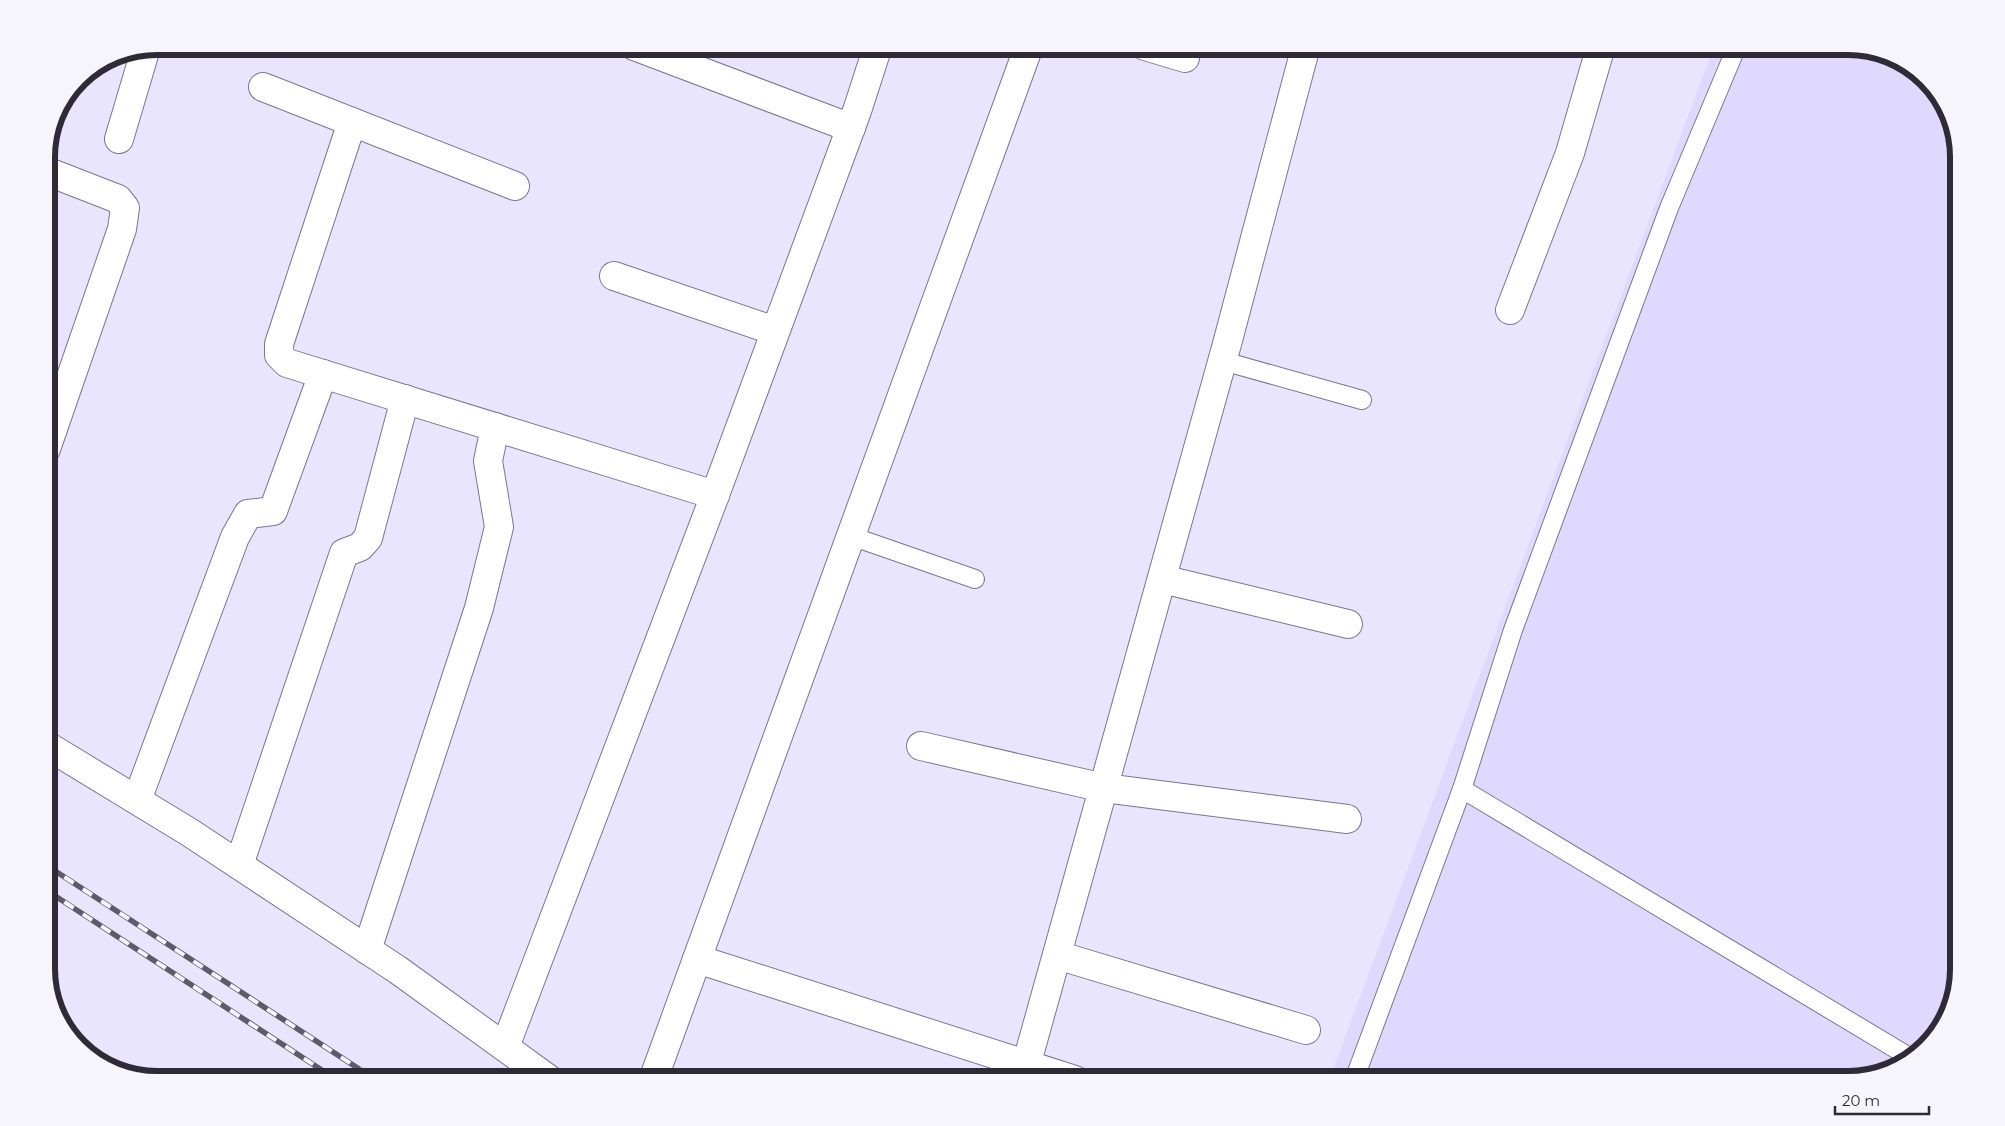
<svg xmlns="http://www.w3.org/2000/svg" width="2005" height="1126" font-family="Montserrat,sans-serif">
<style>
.built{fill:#e0d9ff}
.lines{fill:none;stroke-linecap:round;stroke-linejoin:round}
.lane-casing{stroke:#7b7591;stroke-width:20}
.street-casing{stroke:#7b7591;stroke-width:30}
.lane{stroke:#fff;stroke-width:18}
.street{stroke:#fff;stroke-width:28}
.rail-casing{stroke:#5d5a69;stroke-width:5.5}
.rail{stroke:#f6f5fb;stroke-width:4;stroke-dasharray:11;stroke-linecap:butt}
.rim{fill:none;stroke:#2e2b37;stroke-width:6}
</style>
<rect width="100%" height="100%" fill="#eae5fe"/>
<polygon class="built" points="1714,46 1848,46 1903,61 1944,101 1959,150 1959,970 1944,1024 1904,1065 1849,1080 1329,1080"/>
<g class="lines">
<defs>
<g id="lane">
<polyline points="1223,361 1362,400"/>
<polyline points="851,536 975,579"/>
<polyline points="1462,789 1911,1058"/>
<polyline points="1354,1080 1462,789 1513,630 1669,208 1737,46"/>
</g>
<g id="street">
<polyline points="634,46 851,128"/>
<polyline points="1145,46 1185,58"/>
<polyline points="263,87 515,186"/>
<polyline points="352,122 279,344 279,355 287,363 715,495"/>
<polyline points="119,139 146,48"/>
<polyline points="46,171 118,199 125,208 122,229 46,449"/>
<polyline points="614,276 775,331"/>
<polyline points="1510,310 1570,153 1601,46"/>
<polyline points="1162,579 1348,624"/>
<polyline points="46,745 189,832 398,970 550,1080"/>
<polyline points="921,746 1104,788 1347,819"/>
<polyline points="137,800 235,537 248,514 273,511 323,374"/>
<polyline points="239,865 344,553 360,547 368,538 405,399"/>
<polyline points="367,950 479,608 499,527 488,461 495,427"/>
<polyline points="1057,955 1306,1030"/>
<polyline points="697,959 1075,1080"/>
<polyline points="505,1047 715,495 857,111 878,46"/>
<polyline points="653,1080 1029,46"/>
<polyline points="1022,1080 1227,344 1306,46"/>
</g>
</defs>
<use href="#lane" class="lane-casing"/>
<use href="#street" class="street-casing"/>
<use href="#lane" class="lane"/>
<use href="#street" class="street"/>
<defs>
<g id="rail">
<polyline points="46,865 376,1080"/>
<polyline points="46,890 337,1080"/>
</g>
</defs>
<use href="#rail" class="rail-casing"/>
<use href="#rail" class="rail"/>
</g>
<path d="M0 0H2005V1126H0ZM157 55H1848A102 102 0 0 1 1950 157V969A102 102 0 0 1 1848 1071H157A102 102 0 0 1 55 969V157A102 102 0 0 1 157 55Z" fill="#f6f5fb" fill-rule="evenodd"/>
<path class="rim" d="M157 55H1848A102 102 0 0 1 1950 157V969A102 102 0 0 1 1848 1071H157A102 102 0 0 1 55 969V157A102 102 0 0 1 157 55Z"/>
<path d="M1835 1106v8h94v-8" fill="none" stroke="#2e2b37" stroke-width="2.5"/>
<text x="1842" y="1106" font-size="15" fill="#2e2b37" stroke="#f6f5fb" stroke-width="4" paint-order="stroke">20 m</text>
</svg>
